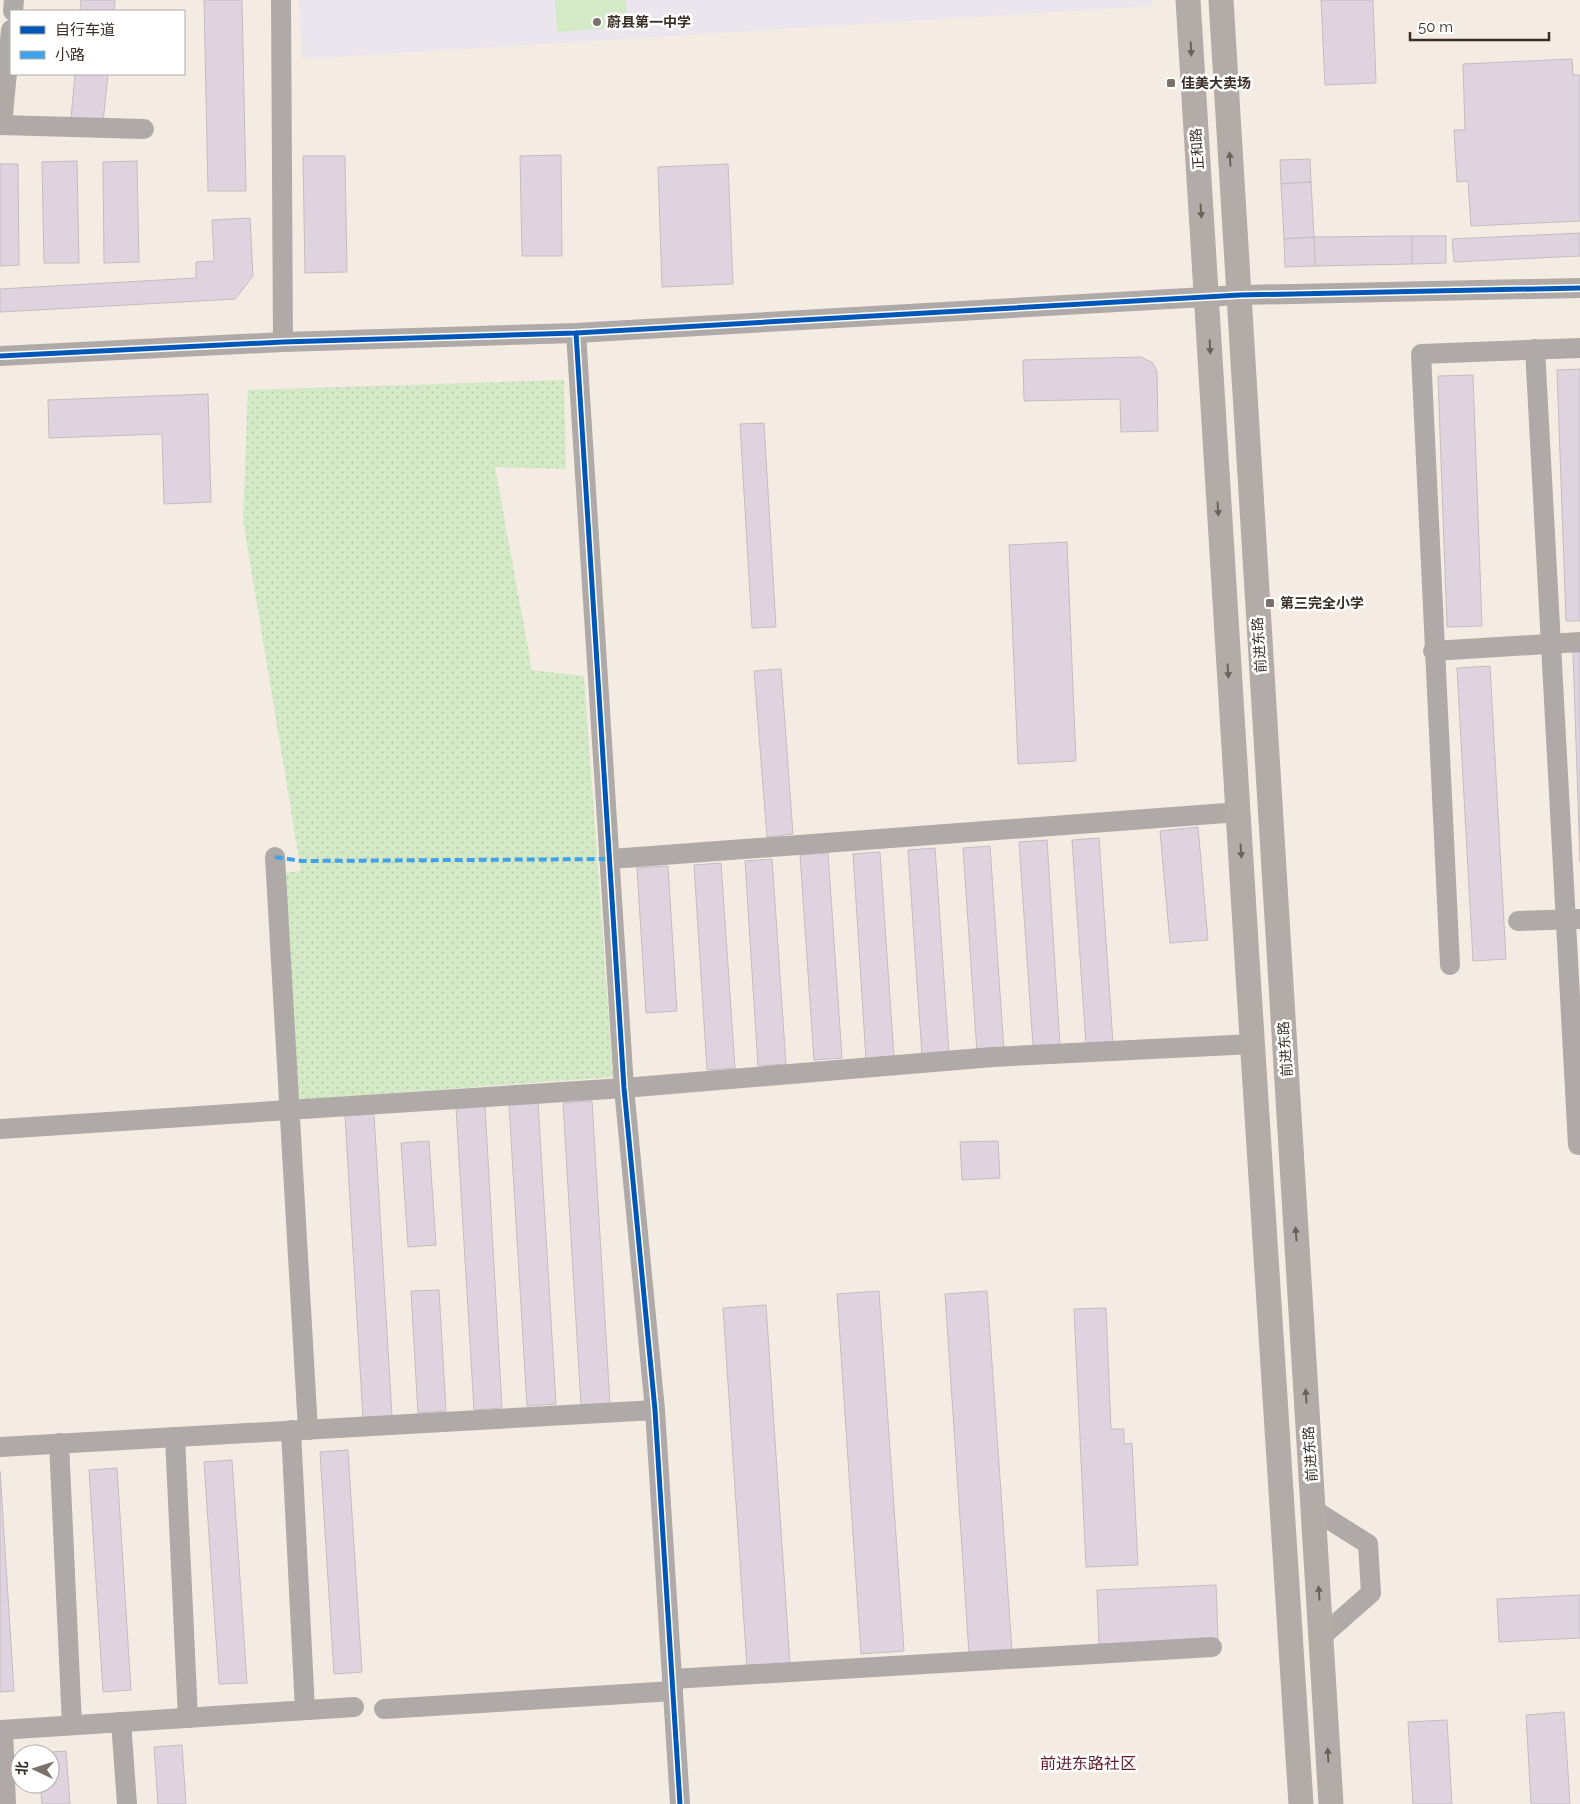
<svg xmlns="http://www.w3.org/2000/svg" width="1580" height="1804" font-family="Raleway,'Noto Sans SC',sans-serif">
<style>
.education{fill:#ebe6ee}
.grass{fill:url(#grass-dots)}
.park{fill:#d4e9c6}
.building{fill:#dfd3df;stroke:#c4bdbf}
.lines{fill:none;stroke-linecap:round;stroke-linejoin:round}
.minor{stroke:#afaaa7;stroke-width:20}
.major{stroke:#b3aba7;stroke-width:25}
.quiet{stroke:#3fa3eb;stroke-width:4;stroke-dasharray:8 4;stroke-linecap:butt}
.cycleway-casing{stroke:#fff;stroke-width:8}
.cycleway{stroke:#0057b8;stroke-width:5}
.oneway{fill:#6a615a}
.poi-dot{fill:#7b7168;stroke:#fff;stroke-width:2}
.labels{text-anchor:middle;stroke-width:5;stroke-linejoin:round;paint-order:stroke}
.poi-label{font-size:14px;font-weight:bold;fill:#3a2f26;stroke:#fff;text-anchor:start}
.street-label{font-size:14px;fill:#3a2f26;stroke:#fff}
.quarter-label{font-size:16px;fill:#601b2b;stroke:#fff}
</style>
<defs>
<pattern id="grass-dots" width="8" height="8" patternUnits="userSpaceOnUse" patternTransform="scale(1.25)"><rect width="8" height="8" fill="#d4e9c6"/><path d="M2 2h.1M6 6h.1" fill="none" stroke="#b7c8aa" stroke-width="1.8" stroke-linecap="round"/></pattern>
</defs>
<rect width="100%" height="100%" fill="#f4ebe3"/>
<polygon class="education" points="299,0 1151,0 1152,6 302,59"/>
<polygon class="grass" points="564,380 566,469 495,467 532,670 584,676 613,1077 296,1100 282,873 301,871 243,520 248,390"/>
<polygon class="park" points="555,0 626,0 627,27 557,32"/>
<g class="building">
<polygon points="81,0 115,0 114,11 80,11"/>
<polygon points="204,0 242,0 246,191 208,191"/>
<polygon points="1321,0 1373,0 1376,83 1325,85"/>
<polygon points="1572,59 1573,75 1580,75 1580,221 1471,226 1468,181 1457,182 1454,130 1465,130 1463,64"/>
<polygon points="75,74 108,74 103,122 71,119"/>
<polygon points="561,155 562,256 522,256 520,156"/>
<polygon points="303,156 345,156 347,272 305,273"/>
<polygon points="1310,159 1311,182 1281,184 1280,160"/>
<polygon points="77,161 79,263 44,263 42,162"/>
<polygon points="137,161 139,262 104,263 103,162"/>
<polygon points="0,164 18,164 19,265 0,266"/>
<polygon points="728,164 733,284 662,287 658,167"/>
<polygon points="1311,182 1314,237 1284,239 1281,184"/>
<polygon points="250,218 253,276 235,299 0,312 0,289 196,278 196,262 214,261 212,220"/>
<polygon points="1580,233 1580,256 1454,262 1452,239"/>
<polygon points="1412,236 1412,264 1315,266 1314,237"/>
<polygon points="1412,236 1446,236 1446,263 1412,264"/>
<polygon points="1314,237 1315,266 1285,267 1284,239"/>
<polygon points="1141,357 1153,363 1157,371 1158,431 1121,432 1120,399 1024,401 1023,360"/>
<polygon points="1580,369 1580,621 1566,621 1557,370"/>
<polygon points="1473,375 1482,626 1447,627 1438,376"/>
<polygon points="208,394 211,502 164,504 162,434 49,438 48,400"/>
<polygon points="764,423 776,627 752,628 740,424"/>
<polygon points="1067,542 1076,761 1018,764 1009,545"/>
<polygon points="1573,652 1580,652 1580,862"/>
<polygon points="1490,666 1506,959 1473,961 1457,668"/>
<polygon points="781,669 793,834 767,837 754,671"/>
<polygon points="1198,827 1208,940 1170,943 1160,831"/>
<polygon points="1099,838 1113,1043 1086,1045 1072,840"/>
<polygon points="1047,840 1060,1045 1033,1046 1019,842"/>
<polygon points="990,846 1004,1051 977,1053 963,848"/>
<polygon points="935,848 949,1053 922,1055 908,850"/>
<polygon points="880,852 894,1057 866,1059 853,854"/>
<polygon points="828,853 842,1058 814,1060 800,855"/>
<polygon points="772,859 786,1064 758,1066 745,861"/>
<polygon points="721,863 735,1068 707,1070 694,865"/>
<polygon points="668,866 677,1011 646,1013 637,868"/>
<polygon points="592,1101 610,1404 581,1405 563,1103"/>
<polygon points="538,1102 556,1404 527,1406 509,1104"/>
<polygon points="485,1106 502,1408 474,1410 456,1108"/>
<polygon points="374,1114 392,1416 363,1418 345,1116"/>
<polygon points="429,1141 436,1245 408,1247 401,1143"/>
<polygon points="998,1141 1000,1178 962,1180 960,1142"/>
<polygon points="439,1290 446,1411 418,1413 411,1291"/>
<polygon points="879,1291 904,1651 861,1654 837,1294"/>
<polygon points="987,1291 1012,1651 969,1654 945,1294"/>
<polygon points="766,1305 790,1665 747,1668 723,1308"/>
<polygon points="1106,1308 1111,1429 1124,1429 1124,1444 1132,1443 1138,1565 1086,1567 1074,1309"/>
<polygon points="348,1450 362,1672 334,1674 320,1452"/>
<polygon points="232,1460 247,1683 219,1684 204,1462"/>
<polygon points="117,1468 131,1690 103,1692 89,1470"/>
<polygon points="0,1471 14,1691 0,1692"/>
<polygon points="1216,1585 1218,1640 1099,1644 1097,1590"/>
<polygon points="1580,1595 1580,1638 1499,1642 1497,1599"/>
<polygon points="1564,1712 1570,1804 1531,1804 1526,1715"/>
<polygon points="1447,1720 1452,1804 1413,1804 1408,1722"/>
<polygon points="182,1745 186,1804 158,1804 154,1747"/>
<polygon points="66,1751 70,1804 42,1804 40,1784 50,1784 50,1754 38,1753"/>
</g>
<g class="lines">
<g class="minor">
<polyline points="281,0 283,342"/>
<polyline points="13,11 14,0"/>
<polyline points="0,125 144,129"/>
<polyline points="2,125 11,30"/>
<polyline points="576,333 624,1088 655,1410 680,1804"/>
<polyline points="1535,349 1578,1145 1580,1145"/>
<polyline points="0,356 283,342 576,333 1240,295 1580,288"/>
<polyline points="1433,651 1580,642"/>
<polyline points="275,857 308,1430"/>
<polyline points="611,859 1239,812"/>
<polyline points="1518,921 1580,919"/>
<polyline points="1450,965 1421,354 1580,348"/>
<polyline points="0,1129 624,1088 993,1057 1253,1044"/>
<polyline points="291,1430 305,1710"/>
<polyline points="175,1437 188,1718"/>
<polyline points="59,1443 72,1725"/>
<polyline points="0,1447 655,1410"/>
<polyline points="1314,1510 1368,1544 1371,1593 1321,1637"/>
<polyline points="672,1679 1212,1647"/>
<polyline points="384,1709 673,1691"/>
<polyline points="121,1722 127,1804"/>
<polyline points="0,1730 354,1707"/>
<polyline points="3,1730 6,1804"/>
</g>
<g class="major">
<path d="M1188 0C1223 601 1263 1203 1301 1804"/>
<polyline points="1221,0 1331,1804"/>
</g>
<polyline class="quiet" points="275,857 302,861 611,859"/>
<defs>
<g id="cycleway">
<polyline points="576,333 624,1088 655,1410 680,1804"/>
<polyline points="0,356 283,342 576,333 1240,295 1580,288"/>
</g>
</defs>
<use href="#cycleway" class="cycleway-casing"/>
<use href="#cycleway" class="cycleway"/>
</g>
<defs><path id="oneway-solid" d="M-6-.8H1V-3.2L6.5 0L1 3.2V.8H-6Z" transform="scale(1.25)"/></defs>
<g class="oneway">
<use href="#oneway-solid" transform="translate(1191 49) rotate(87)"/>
<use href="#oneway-solid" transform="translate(1230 159) rotate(-94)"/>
<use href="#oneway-solid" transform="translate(1201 211) rotate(86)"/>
<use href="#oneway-solid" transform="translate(1210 347) rotate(87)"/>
<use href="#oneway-solid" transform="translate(1218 509) rotate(87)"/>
<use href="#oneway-solid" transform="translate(1228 671) rotate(86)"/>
<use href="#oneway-solid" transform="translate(1241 851) rotate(86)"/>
<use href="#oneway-solid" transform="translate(1296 1234) rotate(-94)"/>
<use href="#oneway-solid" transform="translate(1306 1396) rotate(-94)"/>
<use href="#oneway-solid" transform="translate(1319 1593) rotate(-94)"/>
<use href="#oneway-solid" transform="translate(1328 1755) rotate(-93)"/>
</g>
<g class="poi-dot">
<circle cx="597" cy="22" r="5"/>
<rect x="1166" y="78" width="10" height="10" rx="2.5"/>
<rect x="1265" y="598" width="10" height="10" rx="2.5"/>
</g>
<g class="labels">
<g class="poi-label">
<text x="607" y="27">蔚县第一中学</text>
<text x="1181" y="88">佳美大卖场</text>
<text x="1280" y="608">第三完全小学</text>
</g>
<g class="street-label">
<text transform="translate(1197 149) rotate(-94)" y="5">正和路</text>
<text transform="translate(1259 645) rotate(-94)" y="5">前进东路</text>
<text transform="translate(1285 1049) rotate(-94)" y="5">前进东路</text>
<text transform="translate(1310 1454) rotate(-94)" y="5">前进东路</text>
</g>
<g class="quarter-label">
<text x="1088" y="1769">前进东路社区</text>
</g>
</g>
<rect x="10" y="10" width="175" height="65" fill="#ffffff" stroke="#b0aca8"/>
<rect x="20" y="26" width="25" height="8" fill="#0057b8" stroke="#b0aca8"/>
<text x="55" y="35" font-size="15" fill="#3a2f26">自行车道</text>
<rect x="20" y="51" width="25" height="8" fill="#3fa3eb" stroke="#b0aca8"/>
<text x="55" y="60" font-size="15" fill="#3a2f26">小路</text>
<g transform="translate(35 1769) rotate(274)"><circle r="24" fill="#ffffff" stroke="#b0aca8"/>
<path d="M0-4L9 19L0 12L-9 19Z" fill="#7b7168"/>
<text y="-8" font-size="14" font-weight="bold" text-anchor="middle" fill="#3a2f26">北</text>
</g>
<path d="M1410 32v8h139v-8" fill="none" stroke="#3a2f26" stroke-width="2.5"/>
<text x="1418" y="32" font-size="15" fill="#3a2f26" stroke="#ffffff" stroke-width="4" paint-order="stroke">50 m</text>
</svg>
